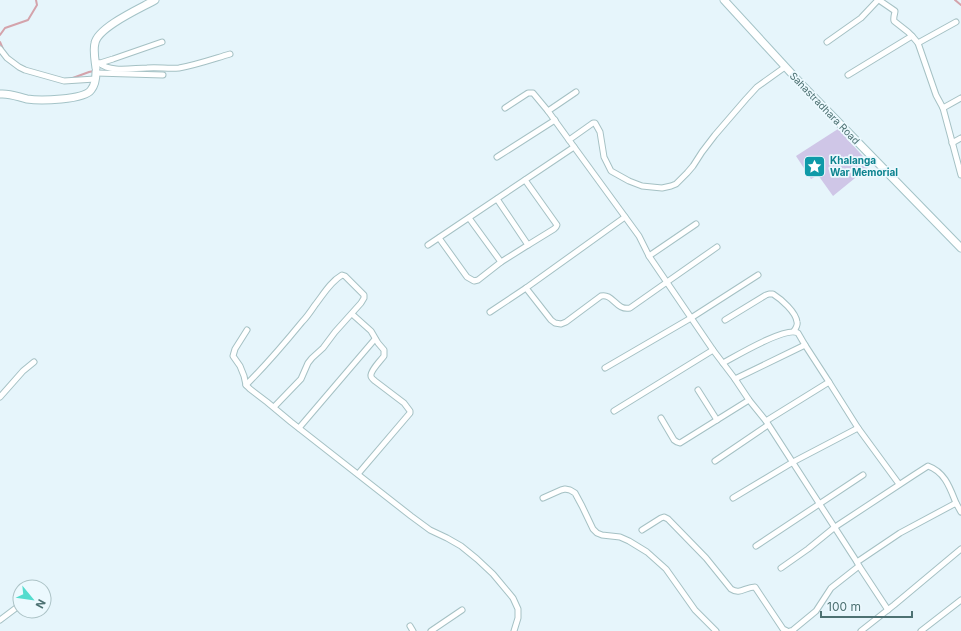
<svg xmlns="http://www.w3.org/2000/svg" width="961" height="631" font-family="Inter,sans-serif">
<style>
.green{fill:#cfc6e7}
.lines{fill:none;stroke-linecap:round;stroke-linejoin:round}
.stream{stroke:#d4a3ab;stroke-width:2}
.street-casing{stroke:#a5c1c4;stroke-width:7}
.secondary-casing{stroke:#a4c3c7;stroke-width:9}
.street{stroke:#fff;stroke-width:5}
.secondary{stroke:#fff;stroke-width:7}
.labels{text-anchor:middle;stroke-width:3.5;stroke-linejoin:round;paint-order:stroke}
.street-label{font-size:10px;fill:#4d7172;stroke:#ecf9fe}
.culture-label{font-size:10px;font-weight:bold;fill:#0d838f;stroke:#ecf9fe;text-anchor:start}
</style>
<rect width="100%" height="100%" fill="#e6f5fb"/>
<polygon class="green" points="838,129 871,165 833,196 818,175 811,179 796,156"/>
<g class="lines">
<g class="stream">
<polyline points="955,0 961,5"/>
<polyline points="0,35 5,28 28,20 37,5 36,0"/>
<polyline points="0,42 3,49"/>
<polyline points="70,79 89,72 94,71"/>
</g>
<defs>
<g id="street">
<path d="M879 0 895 11C895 14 893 17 894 21L908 32 912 36"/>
<polyline points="827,42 861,18 878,0"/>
<polyline points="918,43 956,22"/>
<polyline points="0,49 7,58 19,67 25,70 64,81 95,79"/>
<path d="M99 63C111 73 133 68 147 68 158 67 168 69 179 68 196 65 213 59 230 54"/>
<polyline points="97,64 113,59 162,42"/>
<polyline points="785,67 757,87 746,99 715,135 702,152 693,166 687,173 676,184 671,186 662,188 642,186 629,181 611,171 604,157 600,132 595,123 593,123 569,140 639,236 649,256 713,350 735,379 749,400 766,421 857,562"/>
<polyline points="96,73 163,75"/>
<polyline points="848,75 912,36 918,43 936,95 943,108 961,175"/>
<polyline points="505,108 528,93 533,93 548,111 569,140"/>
<polyline points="943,108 961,98"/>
<polyline points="548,111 576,92"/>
<polyline points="952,143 961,138"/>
<polyline points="497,157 555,120"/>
<polyline points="525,180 557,225 556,227 554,229 528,245"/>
<path d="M625 217 526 288 551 320 555 323 561 324 566 322 601 296C613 293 616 311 630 308L667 282 717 247"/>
<polyline points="469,218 501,262"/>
<polyline points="439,238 467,277 474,281 478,280 501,262 528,245 497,199"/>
<polyline points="428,245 574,147"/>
<polyline points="649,256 696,224"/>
<polyline points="490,312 526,288"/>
<path d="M352 314 371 331 378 343 384 350V356C381 360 370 371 371 376 371 378 374 380 375 381L404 403 410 411V413L404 420 358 474"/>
<path d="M725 320 766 295 769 294H773C781 299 796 312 797 322 798 325 796 328 794 331"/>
<polyline points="247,330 235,349 233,356 240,366 244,376 246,385 250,389 267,402 291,422 411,516 430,530 447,538 461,546 477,559 493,574 513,598 518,609 518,618 514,631"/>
<path d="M723 363C736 356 786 326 798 333L805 345 735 379"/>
<polyline points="605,368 691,318 758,275"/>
<path d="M246 385C266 365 284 344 302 322 307 317 311 311 315 305 323 295 330 282 342 275L345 276 364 295V298L361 303 335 332 323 348 312 358 308 363 301 379 274 407"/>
<polyline points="698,390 717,420"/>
<polyline points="0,397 23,371 34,362"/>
<polyline points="614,411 713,350"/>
<polyline points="661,418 674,440 677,442 680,443 749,400"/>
<polyline points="766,421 829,382 805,345"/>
<polyline points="299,428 375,339"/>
<polyline points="858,428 899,484"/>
<polyline points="715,461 768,425"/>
<polyline points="543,498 561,490 565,489 570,490 575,493 582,506 593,529 597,533 602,535 620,537 629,541 647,552 666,569 695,610 716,631"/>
<polyline points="733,498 793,462 858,428 829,382"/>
<path d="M642 530 661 518 664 517 668 519 706 558 731 589C740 595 745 587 755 587L783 629 787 631"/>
<polyline points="756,546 863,475"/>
<polyline points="859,566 888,610"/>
<path d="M781 568 808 549 835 527 914 475 928 466C945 472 950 488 956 503"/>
<polyline points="0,620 20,605"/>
<polyline points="410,626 413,631"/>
<polyline points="431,631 462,610"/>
<polyline points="790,631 793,630 816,611 831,588 859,566 857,562 900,533 956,503 961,512"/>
<polyline points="861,631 894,605 961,549"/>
<polyline points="921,631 961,600"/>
</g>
<g id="secondary">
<polyline points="724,0 804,87 961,248"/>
<path d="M96 68C95 60 93 50 95 43 98 27 141 8 155 0"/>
<path d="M0 94C10 93 18 97 27 99 40 101 84 100 91 90 95 85 96 78 96 72"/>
</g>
</defs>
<use href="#street" class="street-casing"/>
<use href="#secondary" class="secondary-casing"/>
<use href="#street" class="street"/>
<use href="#secondary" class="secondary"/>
</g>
<defs>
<symbol id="sight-square" viewBox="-11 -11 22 22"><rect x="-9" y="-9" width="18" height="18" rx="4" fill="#0f9aa8" stroke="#ecf9fe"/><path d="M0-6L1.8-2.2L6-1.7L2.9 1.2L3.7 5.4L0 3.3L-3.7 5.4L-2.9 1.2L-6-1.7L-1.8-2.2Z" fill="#fff"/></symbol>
</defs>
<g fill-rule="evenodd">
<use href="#sight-square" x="802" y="154" width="25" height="25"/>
</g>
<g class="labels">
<g class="street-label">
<text transform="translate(825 108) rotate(46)" y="4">Sahastradhara Road</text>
</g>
<g class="culture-label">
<text x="830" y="164">Khalanga<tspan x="830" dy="12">War Memorial</tspan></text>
</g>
</g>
<g transform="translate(32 599) rotate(119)"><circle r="19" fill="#ecf9fe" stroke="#acc3c6"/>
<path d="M0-3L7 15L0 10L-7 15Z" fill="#54dcce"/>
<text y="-6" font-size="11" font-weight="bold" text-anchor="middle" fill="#4d7172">N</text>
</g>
<path d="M821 611v6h91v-6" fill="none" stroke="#4d7172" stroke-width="2"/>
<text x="827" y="611" font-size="12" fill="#4d7172" stroke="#ecf9fe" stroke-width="3" paint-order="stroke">100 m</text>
</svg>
